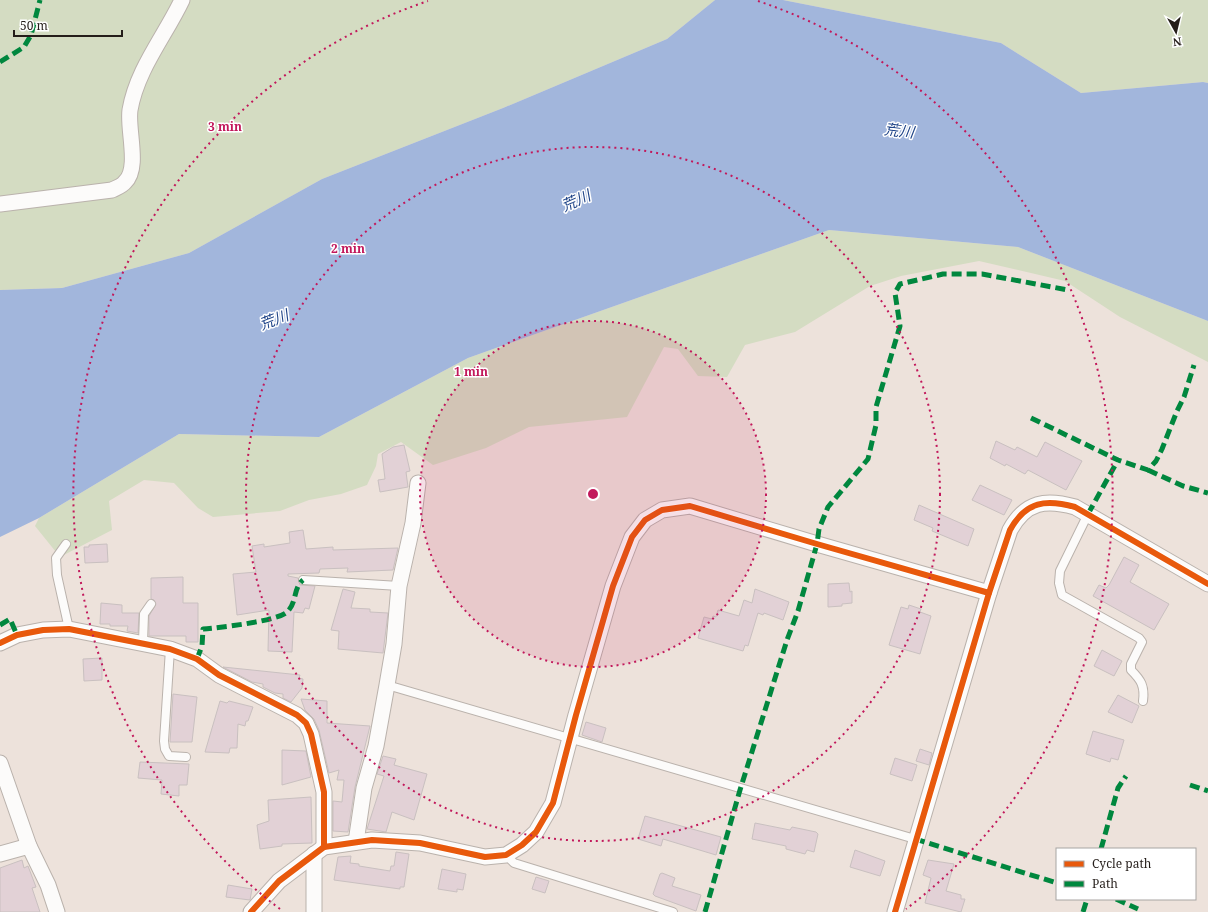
<svg xmlns="http://www.w3.org/2000/svg" width="1208" height="912" font-family="'Noto Serif','Noto Sans JP',serif">
<style>
.green{fill:#d4dcc2}
.water{fill:#a2b6dc}
.building{fill:#e2d1d6;stroke:#c9c0c0}
.lines{fill:none;stroke-linecap:round;stroke-linejoin:round}
.service-casing{stroke:#bab2ac;stroke-width:10}
.minor-casing{stroke:#bab2ac;stroke-width:17}
.service{stroke:#fcfbfa;stroke-width:8}
.minor{stroke:#fcfbfa;stroke-width:15}
.quiet{stroke:#00873e;stroke-width:5;stroke-dasharray:10 5;stroke-linecap:butt}
.cycleway-casing{stroke:#fff;stroke-width:8}
.cycleway{stroke:#e8590c;stroke-width:6}
.ring{fill:none;stroke:#c2185b;stroke-width:2;stroke-dasharray:2 4}
.labels{text-anchor:middle;stroke-width:3;stroke-linejoin:round;paint-order:stroke}
.water-label{font-size:15px;font-style:italic;fill:#1f4488;stroke:#fff}
.centre{fill:#c2185b;stroke:#fff;stroke-width:2}
.ring-label{font-size:12px;text-anchor:middle;font-weight:bold;fill:#c2185b;stroke:#fff;stroke-width:3;stroke-linejoin:round;paint-order:stroke}
</style>
<rect width="100%" height="100%" fill="#ede2db"/>
<g class="green">
<polygon points="0,0 715,0 667,39 503,108 322,179 189,253 62,288 0,290"/>
<polygon points="783,0 1208,0 1208,83 1203,82 1081,93 1001,43"/>
<polygon points="829,230 1018,247 1208,321 1208,362 1120,317 1065,281 979,261 901,276 870,286 795,332 745,345 727,377 698,376 678,349 664,347 627,417 529,427 486,448 433,465 401,442 378,454 376,466 367,485 341,494 309,500 280,511 213,517 198,508 174,483 144,480 109,501 112,530 60,557 35,526 39,518 179,434 319,437 468,358"/>
</g>
<polygon class="water" points="715,0 783,0 1001,43 1081,93 1203,82 1208,83 1208,321 1018,247 829,230 468,358 319,437 179,434 39,518 0,537 0,290 62,288 189,253 322,179 503,108 667,39"/>
<g class="building">
<polygon points="996,441 1015,450 1017,447 1037,457 1045,442 1082,461 1066,490 1028,470 1025,474 1006,464 1005,466 990,458"/>
<polygon points="404,445 410,471 406,472 408,487 380,492 378,480 385,479 382,454 393,447"/>
<polygon points="980,485 1012,500 1004,515 972,500"/>
<polygon points="919,505 974,529 968,546 932,531 933,528 914,520"/>
<polygon points="303,530 306,549 333,547 333,550 398,548 393,570 347,572 348,568 320,569 319,573 288,574 288,576 298,578 300,585 315,586 309,609 305,608 303,613 294,612 292,652 268,651 269,610 237,615 233,574 256,572 252,546 264,544 264,547 290,543 289,532"/>
<polygon points="107,544 108,562 85,563 84,547 89,547 89,545"/>
<polygon points="1124,557 1139,565 1130,582 1169,604 1154,630 1093,596 1099,585 1106,588 1109,585"/>
<polygon points="183,577 183,603 198,603 198,642 186,642 186,636 149,636 149,616 156,604 154,600 151,599 151,578"/>
<polygon points="849,583 850,592 852,591 852,603 842,604 842,606 828,607 828,584"/>
<polygon points="343,589 355,592 351,608 370,609 370,612 388,613 383,653 338,649 339,631 331,630"/>
<polygon points="755,589 789,602 783,620 764,613 763,615 758,613 748,646 745,645 743,651 698,638 704,617 712,619 713,616 716,617 718,610 739,616 744,600 752,603"/>
<polygon points="101,603 122,605 122,613 139,613 138,633 127,631 128,626 110,626 110,624 100,624"/>
<polygon points="909,605 921,609 920,612 931,616 920,654 889,645 901,607 908,609"/>
<polygon points="1102,650 1122,661 1114,676 1094,666"/>
<polygon points="102,658 102,680 84,681 83,659"/>
<polygon points="223,667 300,675 299,678 303,679 302,688 291,702 283,698 283,694 275,693 263,687 263,684 252,682"/>
<polygon points="173,694 197,697 192,742 170,742"/>
<polygon points="1118,695 1139,706 1132,723 1108,712"/>
<polygon points="301,699 327,701 327,723 370,726 355,787 348,832 333,831 333,801 342,802 344,780 337,780 339,770 329,773 319,730 314,719 305,710"/>
<polygon points="220,701 227,703 229,701 253,707 248,721 246,721 245,726 238,724 237,748 230,748 229,753 205,752"/>
<polygon points="586,722 606,728 602,742 582,735"/>
<polygon points="1093,731 1124,740 1118,760 1111,758 1110,762 1086,754"/>
<polygon points="920,749 932,753 929,765 916,761"/>
<polygon points="282,750 306,751 311,777 282,785"/>
<polygon points="383,756 396,759 394,765 427,774 414,820 392,812 386,832 367,829 384,776 377,774"/>
<polygon points="895,758 917,765 912,781 890,774"/>
<polygon points="140,762 189,764 187,785 179,785 179,796 161,794 162,780 138,778"/>
<polygon points="311,797 312,843 282,844 282,846 260,849 257,825 269,821 268,800"/>
<polygon points="645,816 721,837 716,855 663,839 661,846 638,839"/>
<polygon points="755,823 790,830 792,827 816,832 818,834 814,852 807,850 805,854 786,849 786,846 752,839"/>
<polygon points="855,850 885,861 880,876 850,867"/>
<polygon points="396,852 409,854 404,887 400,887 400,889 334,880 338,857 351,856 350,863 359,864 359,866 390,871 391,866 394,866"/>
<polygon points="22,860 24,868 28,866 36,887 32,888 40,912 0,912 0,868"/>
<polygon points="928,860 954,864 946,891 961,895 961,899 965,899 961,912 925,903 931,878 923,875"/>
<polygon points="442,869 466,874 463,890 457,889 457,892 438,889"/>
<polygon points="662,873 675,878 672,886 701,895 696,911 655,896 653,894 660,874"/>
<polygon points="536,877 549,881 545,893 532,889"/>
<polygon points="228,885 252,889 250,900 226,897"/>
</g>
<g class="lines">
<defs>
<g id="service">
<path d="M1088 514 1060 571 1059 583 1062 595 1139 638 1142 642 1131 664V670C1141 680 1145 686 1143 701"/>
<polyline points="66,544 56,558 57,575 69,629"/>
<polyline points="303,580 399,586"/>
<polyline points="143,642 144,614 151,604"/>
<polyline points="170,649 164,741 165,749 169,756 186,757"/>
<polyline points="387,685 915,839"/>
<polyline points="506,855 514,863 673,912"/>
</g>
<g id="minor">
<path d="M0 204 112 190C116 188 122 186 125 182 140 168 127 129 130 110 137 69 165 36 182 0"/>
<polyline points="0,643 17,635 43,630 69,629 170,649 197,659 219,675 297,715 306,723 311,734 324,792 324,847"/>
<polyline points="0,763 29,846"/>
<polyline points="356,842 364,788 376,746 387,685 394,644 399,586 413,523 418,483"/>
<polyline points="0,854 29,846 48,885 57,912"/>
<polyline points="251,912 279,881 324,847 372,840 420,843 485,857 506,855 522,845 536,832 553,803 576,715 613,586 632,537 645,520 662,510 690,506 817,544 989,593"/>
<polyline points="314,912 314,854"/>
<path d="M895 912 989 593 1010 530C1026 501 1046 499 1075 507L1208 584"/>
</g>
</defs>
<use href="#service" class="service-casing"/>
<use href="#minor" class="minor-casing"/>
<use href="#service" class="service"/>
<use href="#minor" class="minor"/>
<g class="quiet">
<polyline points="0,62 24,47 31,35 40,0"/>
<polyline points="1031,418 1118,460 1148,470 1156,461 1162,449 1177,411 1184,397 1194,365"/>
<polyline points="1148,470 1183,486 1208,493"/>
<polyline points="1088,514 1118,460"/>
<polyline points="0,625 10,619 17,635"/>
<path d="M197 659 202 646 203 629C218 628 278 621 287 612 297 603 293 588 303 580"/>
<polyline points="1190,785 1208,791"/>
<polyline points="915,839 1057,883"/>
<polyline points="1101,849 1118,788 1126,776"/>
<polyline points="1116,899 1138,909"/>
<polyline points="705,912 740,790 787,640 798,611 817,544 819,529 828,507 868,459 876,425 876,407 900,326 895,293 900,284 943,274 982,274 1068,290"/>
<polyline points="1083,912 1087,899"/>
</g>
<defs>
<g id="cycleway">
<polyline points="0,643 17,635 43,630 69,629 170,649 197,659 219,675 297,715 306,723 311,734 324,792 324,847"/>
<polyline points="251,912 279,881 324,847 372,840 420,843 485,857 506,855 522,845 536,832 553,803 576,715 613,586 632,537 645,520 662,510 690,506 817,544 989,593"/>
<path d="M895 912 989 593 1010 530C1026 501 1046 499 1075 507L1208 584"/>
</g>
</defs>
<use href="#cycleway" class="cycleway-casing"/>
<use href="#cycleway" class="cycleway"/>
</g>
<circle cx="593" cy="494" r="173" fill="#c2185b" fill-opacity=".12"/>
<g class="ring">
<circle cx="593" cy="494" r="173"/>
<circle cx="593" cy="494" r="347"/>
<path d="M280 909A520 520 0 0 1 428 1M758 1A520 520 0 0 1 906 909"/>
</g>
<g class="labels">
<g class="water-label">
<text transform="translate(899 131) rotate(7)" y="5">荒川</text>
<text transform="translate(576 201) rotate(-24)" y="5">荒川</text>
<text transform="translate(274 320) rotate(-21)" y="5">荒川</text>
</g>
</g>
<circle cx="593" cy="494" r="6" class="centre"/>
<g class="ring-label">
<text x="225" y="131">3 min</text>
<text x="348" y="253">2 min</text>
<text x="471" y="376">1 min</text>
</g>
<rect x="1056" y="848" width="140" height="52" fill="#ffffff" stroke="#a8a5a3"/>
<rect x="1064" y="861" width="20" height="6" fill="#e8590c" stroke="#a8a5a3"/>
<text x="1092" y="868" font-size="12" fill="#251e1a">Cycle path</text>
<rect x="1064" y="881" width="20" height="6" fill="#00873e" stroke="#a8a5a3"/>
<text x="1092" y="888" font-size="12" fill="#251e1a">Path</text>
<g transform="translate(1176 32) rotate(172)" stroke="#ffffff" stroke-width="3" paint-order="stroke">
<path d="M0-3L7 15L0 10L-7 15Z" fill="#251e1a"/>
<text y="-6" font-size="11" font-weight="bold" text-anchor="middle" fill="#251e1a">N</text>
</g>
<path d="M14 30v6h108v-6" fill="none" stroke="#251e1a" stroke-width="2"/>
<text x="20" y="30" font-size="12" fill="#251e1a" stroke="#ffffff" stroke-width="3" paint-order="stroke">50 m</text>
</svg>
